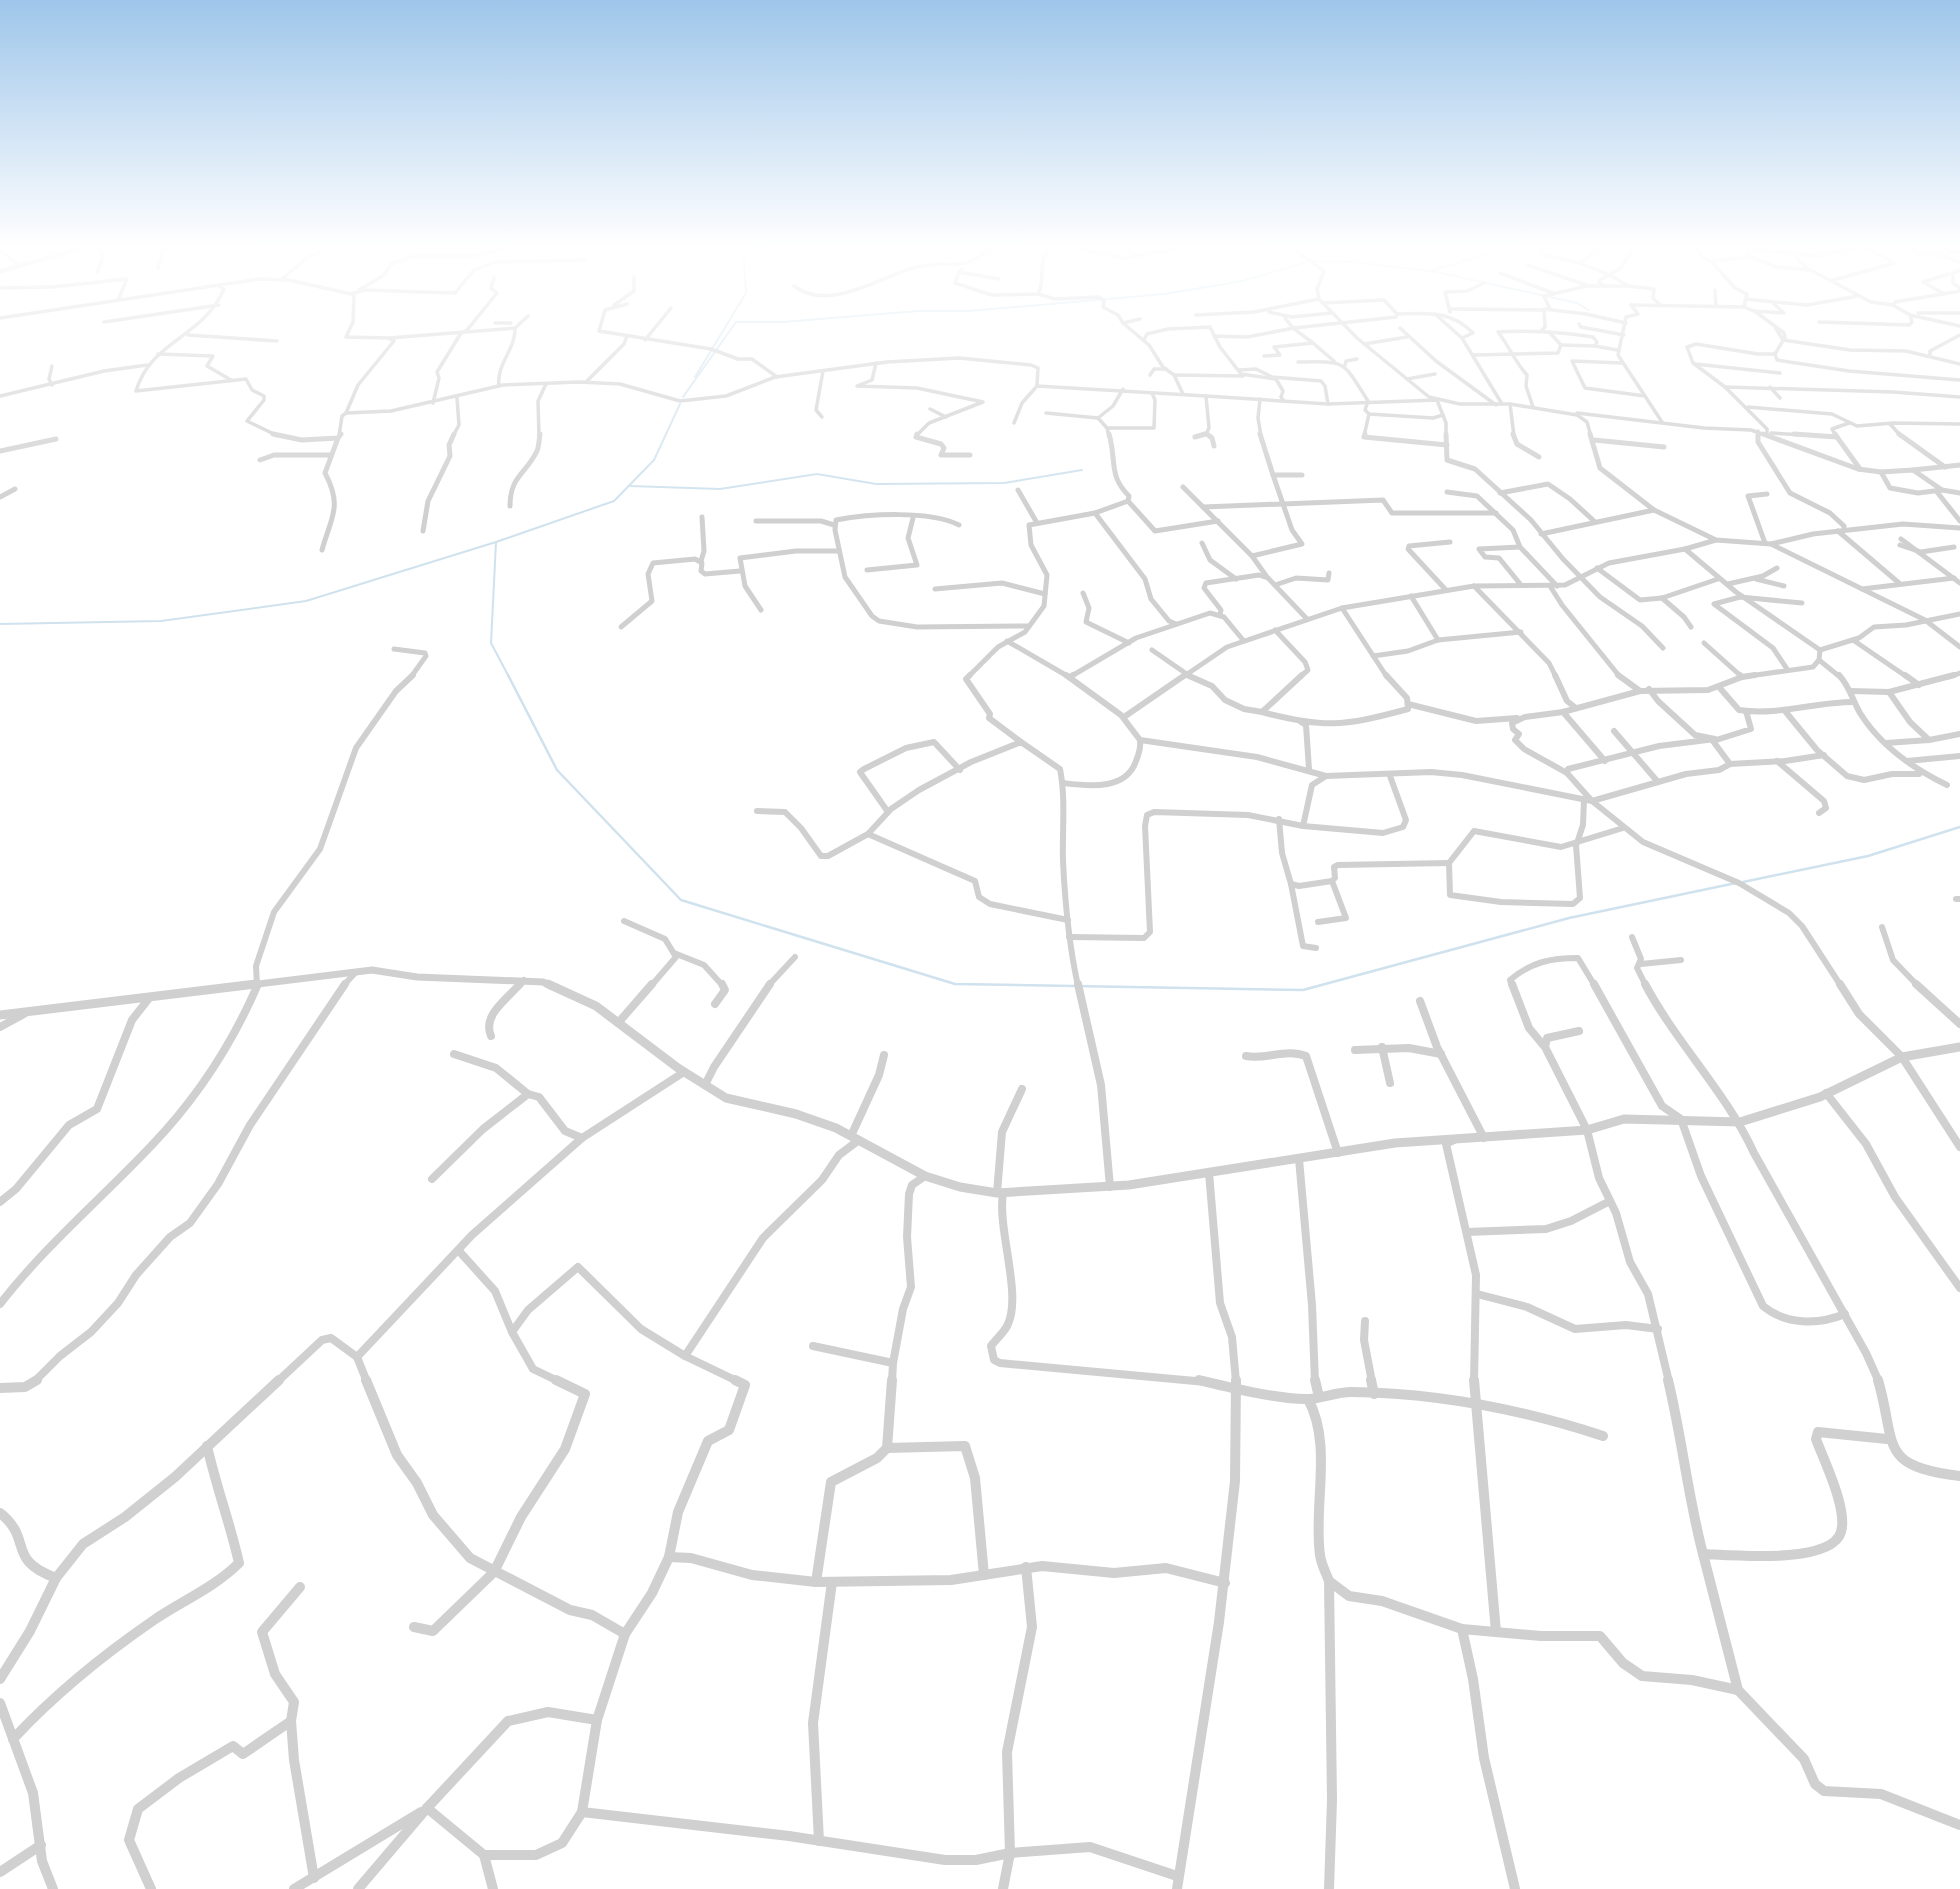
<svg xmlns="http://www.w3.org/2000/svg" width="1960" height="1889" font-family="'Sofia Sans Condensed',sans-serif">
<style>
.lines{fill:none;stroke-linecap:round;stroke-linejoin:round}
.stream-far1{stroke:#cfe2ee;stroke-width:2}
.stream{stroke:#cfe2ee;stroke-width:2.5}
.minor-far4{stroke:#d0d0d0;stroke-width:3.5}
.minor-far3{stroke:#d0d0d0;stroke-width:5}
.minor-far2{stroke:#d0d0d0;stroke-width:6}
.minor-far1{stroke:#d0d0d0;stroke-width:8}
.minor{stroke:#d0d0d0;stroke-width:10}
.tertiary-far2{stroke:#d0d0d0;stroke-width:4.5}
.tertiary-far1{stroke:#d0d0d0;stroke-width:7}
.tertiary{stroke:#d0d0d0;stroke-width:9}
</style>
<rect width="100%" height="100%" fill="#fff"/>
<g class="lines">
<g class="stream-far1">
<polyline points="1432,271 1577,303 1588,310"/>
<polyline points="695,377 746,293 743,247"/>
<polyline points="683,397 736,322 783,322 918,311 969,311 1164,294 1243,281 1310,261 1352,262 1430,271 1492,253 1497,247"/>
<polyline points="630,486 720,489 817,474 876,484 1004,483 1082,470"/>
<polyline points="496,542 491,643 509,677"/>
<polyline points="0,624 161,621 306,601 496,542 614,501 654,460 680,404"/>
</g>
<g class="stream">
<polyline points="508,675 557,770 681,900 955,984 1303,990 1569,918 1736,883"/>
<polyline points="1743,882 1868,856 1960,827"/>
</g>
<g class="minor-far4">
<polyline points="50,247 51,256"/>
<polyline points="1073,247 1123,258 1188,247"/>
<polyline points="1125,247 1137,255"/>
<polyline points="1291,247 1324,271 1317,289 1319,299 1357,338 1429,397 1460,404 1510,404 1577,415 1587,422 1591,436"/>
<polyline points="1544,247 1541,250 1544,255 1580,263 1612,276 1628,286 1654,289 1653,298 1660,305"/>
<polyline points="1696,247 1702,257 1711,261"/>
<polyline points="1812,247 1825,255"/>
<polyline points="1907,247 1924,255 1944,250 1960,253"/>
<polyline points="0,250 19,265"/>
<polyline points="1935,253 1960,262"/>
<polyline points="1797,255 1798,260 1807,268 1871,302 1893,305 1910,315 1960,326"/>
<polyline points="1750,257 1746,252 1759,250 1820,256 1861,247"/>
<polyline points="1580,263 1600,247"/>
<polyline points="1528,265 1586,285"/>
<polyline points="158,268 164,247"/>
<polyline points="962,269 959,272 999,279"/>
<polyline points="1960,270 1953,273 1953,283 1960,288"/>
<polyline points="97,272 103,258 100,247"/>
<path d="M959 272 955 283 992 295 1038 294C1046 279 1037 262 1050 247"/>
<polyline points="1500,273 1553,293"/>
<polyline points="282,279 308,257 321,252"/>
<polyline points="1833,280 1895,263 1865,247"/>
<path d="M218 285 224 289C203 338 151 340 136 391L246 379 252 390 264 396V400L247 421 278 436"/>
<path d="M794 286C830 313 880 276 917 267 953 258 956 276 993 247"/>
<polyline points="1606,286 1599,283 1600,280 1621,268 1634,247"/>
<polyline points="0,288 52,287 127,279 118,300"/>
<polyline points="359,290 384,275 391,264 414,256 472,256 513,247"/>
<polyline points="1715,290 1716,306"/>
<polyline points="351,294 364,290 455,293 474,270 494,262 585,260"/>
<polyline points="1038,294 1055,299 1099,297 1104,301 1103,307 1118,315 1123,323"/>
<polyline points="1944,294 1923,282 1949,274"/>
<polyline points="1745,299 1807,305 1858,296"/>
<polyline points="1322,303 1384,300 1397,314"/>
<polyline points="627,304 605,310 599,331 711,349 738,359 752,359 777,377"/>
<polyline points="614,305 634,291 634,277"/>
<polyline points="1631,305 1744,307 1756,312 1784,333 1785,337 1775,354 1758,354 1696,344 1687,347 1693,363 1725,387 1767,429 1767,433"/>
<polyline points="1631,305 1638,314 1626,317 1618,355 1662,422"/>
<polyline points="1893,305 1895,302 1960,291"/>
<polyline points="1744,307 1747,294 1735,288 1711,261 1750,257 1777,267 1809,270"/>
<polyline points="1271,308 1269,312 1292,317 1331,313"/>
<polyline points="1450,309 1543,310"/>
<polyline points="1550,309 1544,296 1587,286 1628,286"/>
<polyline points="1754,311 1784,313 1774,304"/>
<polyline points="1450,312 1445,292 1467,291 1484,283"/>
<polyline points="1918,313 1960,313"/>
<polyline points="1435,314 1462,338"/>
<polyline points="1196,315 1254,312 1319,299"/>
<polyline points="0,318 260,279 289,280 351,294 354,296 353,322 346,337 388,338 394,341 358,385 346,413"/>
<polyline points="1285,318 1293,328 1313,343"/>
<polyline points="1140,319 1123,323 1149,345 1163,367 1174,375 1183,394"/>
<polyline points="104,322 219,305"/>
<polyline points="1819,322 1909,325 1912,322 1910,315"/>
<polyline points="495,323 511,323"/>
<polyline points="1579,324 1581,327 1624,335"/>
<polyline points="1400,328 1436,361 1496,405"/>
<polyline points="1776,329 1783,340 1850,350 1906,351 1960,364"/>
<polyline points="1542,330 1545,327 1544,309 1586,314 1626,323"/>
<polyline points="188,335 277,341"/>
<path d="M1214 336 1247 337 1294 328 1396 317 1397 314C1426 313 1451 310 1473 333L1462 338 1502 404"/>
<polyline points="389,338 515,328 528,316"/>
<polyline points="645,340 671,308"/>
<polyline points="1144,340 1147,334 1168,329 1210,327 1220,347 1241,374 1276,379 1283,391 1281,397 1284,401"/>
<polyline points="1364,344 1407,337"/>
<polyline points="1561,345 1595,346"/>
<polyline points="158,354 213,356 207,366 231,380"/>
<polyline points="1775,354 1777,360 1849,371 1960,380"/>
<polyline points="1474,355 1558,353 1561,345 1549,332"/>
<polyline points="1930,355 1930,351 1960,335"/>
<polyline points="1264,356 1280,355 1274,347 1313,343 1334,361"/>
<path d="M1298 362C1347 361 1342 360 1368 401L1365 410 1369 414 1433 418 1443 415"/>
<polyline points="876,363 872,380 857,386 917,388 983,402 929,423 916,436"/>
<polyline points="1622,363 1572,361 1585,388 1645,396"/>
<polyline points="1695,364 1780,373"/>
<polyline points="1345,365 1346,361 1357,359"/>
<polyline points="52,366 49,379 52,385"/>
<polyline points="1239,370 1256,369 1272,377 1321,381 1325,386 1328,404"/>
<polyline points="1150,375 1154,369 1166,369"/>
<polyline points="1174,375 1243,376"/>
<polyline points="1407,379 1435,374"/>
<polyline points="586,382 624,344 627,336"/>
<path d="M499 386C496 364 516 349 515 328"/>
<polyline points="1725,387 1893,392 1960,397"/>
<polyline points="1770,387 1780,398"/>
<polyline points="0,396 104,371 147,365"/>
<polyline points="1206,396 1328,404 1437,400 1446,423 1446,436"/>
<polyline points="1260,399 1258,418 1261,436"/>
<polyline points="433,403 439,378 437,372 461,333 467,330 497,293 491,288 494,278"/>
<polyline points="1510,404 1514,436"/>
<path d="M1533 407 1526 386 1527 375C1515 362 1509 346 1498 332 1530 330 1561 332 1593 337L1597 342 1595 346 1617 350"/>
<polyline points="1748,407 1832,414 1857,426 1893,423 1960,424"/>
<polyline points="930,409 946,417"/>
<polyline points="1046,413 1098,418"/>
<polyline points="1577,413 1704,428 1751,430 1768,436"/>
<polyline points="822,417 816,410 823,371"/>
<polyline points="1014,423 1022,403 1037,386 1206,396 1209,428 1206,434 1198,436"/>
<polyline points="1890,424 1901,436"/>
<polyline points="1107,428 1154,428 1155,400 1152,393"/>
<polyline points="1758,431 1758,436"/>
<polyline points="1771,433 1823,436"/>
<polyline points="1206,434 1209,436"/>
<polyline points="339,436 342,416 346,413 391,411 503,385 579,382 620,384 680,401 726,396 775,377 887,362 959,358 1031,365 1038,368 1037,386"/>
<polyline points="453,436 459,425 457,398"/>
<polyline points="539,436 538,401 546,384"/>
<polyline points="1109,436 1107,428 1098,418 1113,406 1123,389"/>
<polyline points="1364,436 1369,414"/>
<polyline points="1836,436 1832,429 1849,423"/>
</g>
<g class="minor-far3">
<polyline points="273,434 302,440 338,438 341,434"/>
<polyline points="917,434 916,437 941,444 944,448 941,455 970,455"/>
<path d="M1109 434C1117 462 1108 475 1129 496L1128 501 1095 513 1145 579 1151 599 1169 621 1176 624"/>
<polyline points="1207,434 1212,438 1214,446"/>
<polyline points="1260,434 1273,475"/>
<polyline points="1365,434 1364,437 1447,445"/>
<polyline points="1446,434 1447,460 1475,469 1531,520 1563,559 1600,597 1642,626 1663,648"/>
<polyline points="1513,434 1517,444 1539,457"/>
<polyline points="1590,434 1600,468 1654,510 1716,540 1771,544 1925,620 1960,647"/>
<polyline points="1758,434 1758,442 1790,493 1830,513 1844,526 1844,530"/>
<polyline points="1763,434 1858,469 1881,472 1913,470 1942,490 1960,493"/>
<polyline points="1794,434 1837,437 1860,469"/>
<polyline points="1835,434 1837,437"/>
<polyline points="1899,434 1945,467"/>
<polyline points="1195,437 1205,434"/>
<polyline points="1594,440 1664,447"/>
<polyline points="0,451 56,439"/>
<polyline points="260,460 274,455 330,455"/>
<polyline points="1913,470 1960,465"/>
<polyline points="1881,472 1890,488 1918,493 1942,490"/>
<polyline points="1183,487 1252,556 1267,577"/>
<polyline points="1018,490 1037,523"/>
<polyline points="1447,492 1477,496 1513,530 1520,547 1557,586"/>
<polyline points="1937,492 1960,521"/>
<polyline points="1500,493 1548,484 1570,499 1594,521"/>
<polyline points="0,497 15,489"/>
<polyline points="1128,501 1155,531 1218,521"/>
<path d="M510 506C510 476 526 474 537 451 539 447 539 439 540 434"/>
<polyline points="1203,507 1383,500 1392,513 1496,513"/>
<polyline points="756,521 821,521 834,525"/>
<path d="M959 525C929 510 868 514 836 520L835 530 845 577 872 616 879 621 917 627 1029 626"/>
<polyline points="423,531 428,501 450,456 449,445 454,434"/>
<polyline points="1838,531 1899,583"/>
<polyline points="1541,534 1654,510"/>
<polyline points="1901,539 1960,583"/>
<polyline points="1202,543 1210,560 1236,579"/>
<polyline points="1765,543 1748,496 1767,494"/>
<polyline points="1771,544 1813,534 1903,524 1960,528"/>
<polyline points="1900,545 1921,552 1954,547"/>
<polyline points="1520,547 1479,549 1485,557 1499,558 1521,585"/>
<polyline points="1685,549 1736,592 1820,650 1859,638 1874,627 1906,625 1960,614"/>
<path d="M322 550C331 517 343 507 325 473L338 438"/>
<polyline points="1252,556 1302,544 1292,530 1273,475 1302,475"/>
<polyline points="701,561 704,551 702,517"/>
<polyline points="1597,568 1640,600 1662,598 1718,579"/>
<polyline points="867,570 917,565 908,538 913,518"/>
<polyline points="1756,579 1784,586"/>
<polyline points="1728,584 1763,576 1777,568"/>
<polyline points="1275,585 1296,578 1328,580 1329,573"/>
<polyline points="1474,586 1549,663 1556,677"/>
<polyline points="1550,586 1562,605 1620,677"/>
<polyline points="935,589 1002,583 1045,594"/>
<polyline points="1862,589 1954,578"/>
<polyline points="1446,590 1408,549 1409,546 1450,542"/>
<polyline points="1083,593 1089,608 1086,622 1129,643"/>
<polyline points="1662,598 1684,617 1691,627"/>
<polyline points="1342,608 1387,677"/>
<polyline points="761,610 745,586 740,558 796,551 838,551"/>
<polyline points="1220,614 1221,610 1204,588 1206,583 1259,575 1268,578 1307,619"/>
<polyline points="621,627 652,601 648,574 653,563 695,559 702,563 701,571 705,574 740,571"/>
<polyline points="1275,630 1305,662 1308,670 1300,677"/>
<polyline points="1438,640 1521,632"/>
<polyline points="1853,640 1907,677"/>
<polyline points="1007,641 1069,677"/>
<polyline points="1704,643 1742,677"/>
<polyline points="394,649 425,653 426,656 411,677"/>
<polyline points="1152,650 1191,677"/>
<polyline points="1373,656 1408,651 1438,640 1411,596"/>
<polyline points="1819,660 1840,677"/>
<polyline points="1787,669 1773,648 1714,604 1740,597 1802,603"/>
<polyline points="968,677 998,647 1025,632 1044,606 1047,575 1031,545 1029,525 1095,513"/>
<polyline points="1070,677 1136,638 1210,613 1224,617 1243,640"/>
<polyline points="1183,677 1227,647 1342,608 1474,586 1565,585 1609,563 1685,549 1716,540"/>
<polyline points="1742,677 1813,667 1819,660 1820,650"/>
<polyline points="1949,677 1960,673"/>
</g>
<g class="minor-far2">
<polyline points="970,675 966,679 990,714 989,718 1021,742"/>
<polyline points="1066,675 1121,715 1140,740 1257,757 1326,776"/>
<polyline points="1187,675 1212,686 1225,700 1244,709 1262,712 1302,675"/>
<polyline points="1555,675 1567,701 1576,708"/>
<polyline points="1618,675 1640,691"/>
<polyline points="1740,675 1742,677"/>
<path d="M1839 675C1850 687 1852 699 1860 713 1880 745 1914 769 1947 785"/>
<polyline points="1905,675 1919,685"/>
<polyline points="1070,677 1073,675"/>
<path d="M1719 687 1739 710C1778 716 1814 702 1853 702"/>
<polyline points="1649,689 1658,701 1695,735 1715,739 1659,746 1568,769 1567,773 1592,801 1643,842 1739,883 1789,913 1802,926 1841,986"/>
<polyline points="1850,691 1889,692"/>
<polyline points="1408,704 1476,721 1517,718"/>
<polyline points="1785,711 1817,750 1847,776 1864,780 1892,774 1919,774 1918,770"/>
<path d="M1262 712C1326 729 1345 726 1408 709L1407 698 1386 675"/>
<polyline points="1563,712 1605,761"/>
<polyline points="1124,717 1185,675"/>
<polyline points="1301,722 1306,725 1309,769"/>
<polyline points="1614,731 1658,782"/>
<polyline points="1929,740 1910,722 1889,692 1954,675"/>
<polyline points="1886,743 1929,740 1960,734"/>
<polyline points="1777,761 1824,801 1826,808 1819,813"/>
<polyline points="1907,761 1960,756"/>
<polyline points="1730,764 1785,761 1824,755"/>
<polyline points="1567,773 1524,749 1515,740 1519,734 1513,729 1512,723 1525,717 1563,712 1640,691 1708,690 1742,677 1755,675"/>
<path d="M1063 783C1088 786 1126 791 1136 761 1139 754 1141 748 1140 740"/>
<path d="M757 811 785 812 801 828 821 856H828L868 834 891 809 919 790 971 762 1021 742 1060 769C1066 799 1062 831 1063 861 1065 903 1069 945 1078 986"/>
<polyline points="888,812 862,775 860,772 864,769 906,748 934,742 960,770"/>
<polyline points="1279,819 1282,853 1291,884 1303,946 1316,948"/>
<polyline points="1303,826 1383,833 1403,827 1406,820 1390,776"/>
<polyline points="868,834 975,881 979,897 990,904 1068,920"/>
<polyline points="1577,843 1583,825 1584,800"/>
<polyline points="1576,845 1580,898 1573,904 1501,902 1450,895 1449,863 1474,831 1561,847 1623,828"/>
<polyline points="1291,884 1299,886 1332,881"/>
<polyline points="1956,899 1960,899"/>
<polyline points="624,921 665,939 676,957 651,986"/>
<polyline points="1318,922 1346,918 1332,881 1335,878 1334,867 1338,865 1449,863"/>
<polyline points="1882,927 1893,960 1918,986"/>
<polyline points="1069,937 1144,938 1150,932 1145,826 1147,815 1154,812 1248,815 1303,826 1312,785 1326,776 1431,772 1462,775 1592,801 1686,774 1719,770 1730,764 1713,741 1751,729 1746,711"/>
<polyline points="1632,937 1641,959 1637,968 1646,986"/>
<polyline points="674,953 704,965 723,986"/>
<polyline points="1641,964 1681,960"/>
<polyline points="257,986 256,966 274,912 320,849 356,748 396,691 413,675"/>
<polyline points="343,986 356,972"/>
<polyline points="519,986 524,980"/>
<polyline points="768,986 795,957"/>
<path d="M1512 986 1510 980C1531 962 1551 958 1578 958L1595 986"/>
</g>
<g class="minor-far1">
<polyline points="1078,984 1101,1085 1110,1187"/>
<polyline points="1512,984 1529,1028 1544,1046"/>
<path d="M1594 984 1662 1106 1681 1119 1701 1176 1763 1306C1786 1325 1818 1325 1845 1314"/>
<path d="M1645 984C1677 1044 1726 1092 1754 1153L1866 1353 1879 1382"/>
<polyline points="1840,984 1859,1014 1902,1057 1960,1147"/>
<polyline points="1916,984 1960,1024"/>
<polyline points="1420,1001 1437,1047 1484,1138"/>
<polyline points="715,1004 725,990 722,984"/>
<polyline points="618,1023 652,984"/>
<polyline points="0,1027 24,1014"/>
<polyline points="1579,1031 1547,1038 1545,1047 1587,1130 1599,1178 1616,1213 1630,1262 1648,1294 1669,1382"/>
<path d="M491 1036C482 1015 507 999 520 984"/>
<polyline points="1382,1047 1390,1083"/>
<polyline points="1355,1050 1409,1048 1441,1054"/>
<polyline points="454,1054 496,1068 528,1094"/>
<path d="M1246 1056C1266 1060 1286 1048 1306 1056L1338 1153"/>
<polyline points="705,1085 714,1067 770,984"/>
<polyline points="1826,1093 1866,1144 1895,1197 1960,1288"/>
<polyline points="851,1136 879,1075 884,1055"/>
<polyline points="1454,1140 1446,1144 1476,1275 1474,1382"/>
<polyline points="1299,1159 1312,1305 1315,1382"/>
<polyline points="1209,1173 1220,1303 1232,1337 1236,1382"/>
<polyline points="432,1179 483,1129 528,1094 539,1097 565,1131 582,1138"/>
<polyline points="997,1193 1002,1132 1022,1089"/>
<path d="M1003 1193C997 1228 1022 1294 1008 1324 1005 1332 996 1339 991 1346L994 1360 1000 1363 1206 1382"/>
<polyline points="0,1202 16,1189 69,1125 97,1109 132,1020 150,997"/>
<polyline points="1467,1232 1546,1229 1571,1221 1610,1201"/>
<polyline points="459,1251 495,1291 512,1332"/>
<polyline points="1477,1294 1527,1307 1575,1329 1626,1325 1658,1329"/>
<path d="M0 1304C45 1246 102 1198 152 1145 196 1099 233 1042 258 984"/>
<polyline points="1365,1321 1364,1340 1372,1382"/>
<polyline points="813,1346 893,1363 903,1309 911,1287 907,1237 909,1194 912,1185 925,1176"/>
<polyline points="357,1357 472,1235 582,1138 684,1072"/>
<polyline points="34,1382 60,1356 91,1332 118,1303 136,1275 170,1237 190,1223 218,1184 250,1125 345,984"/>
<polyline points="277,1382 322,1340 331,1338 357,1357 367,1382"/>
<polyline points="560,1382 533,1369 512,1332 528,1310 578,1267 641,1329 685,1356"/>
<polyline points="739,1382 685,1356 763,1238 822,1180 839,1155 859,1140"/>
<polyline points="892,1382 893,1363"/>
</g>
<g class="minor">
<polyline points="366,1380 397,1455 417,1483 433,1515 470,1558 570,1610 592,1615 625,1634 652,1593 669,1557 691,1558 752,1575 816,1582 951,1580 1042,1566 1114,1573 1166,1568 1225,1583"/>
<polyline points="892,1380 887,1448 965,1446 975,1478 984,1575"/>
<path d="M1199 1380C1228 1387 1280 1400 1309 1399 1323 1398 1337 1392 1351 1392 1438 1393 1521 1409 1603 1436"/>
<polyline points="1315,1380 1319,1397"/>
<polyline points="1371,1380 1374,1394"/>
<polyline points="1474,1380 1496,1632"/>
<path d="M1668 1380C1682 1438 1688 1497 1703 1554 1730 1555 1831 1565 1841 1532 1848 1509 1824 1461 1816 1439L1818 1432 1887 1439"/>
<path d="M1878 1380C1897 1445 1877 1466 1960 1476"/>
<polyline points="0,1388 25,1387 37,1380"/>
<path d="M1308 1399C1333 1445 1313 1505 1320 1555 1321 1564 1326 1573 1329 1581L1332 1800 1329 1889"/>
<path d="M0 1513C34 1540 5 1559 56 1578"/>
<polyline points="1703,1554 1738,1690 1804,1759 1815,1784 1824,1791 1881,1794 1960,1825"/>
<polyline points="669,1557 678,1512 708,1441 729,1430 745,1385 735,1380"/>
<polyline points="1329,1581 1349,1596 1382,1601 1462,1629 1541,1636 1600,1636 1623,1663 1642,1676 1692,1680 1738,1690"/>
<polyline points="816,1582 831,1482 877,1458 887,1448"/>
<polyline points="414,1627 433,1631 494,1572 521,1517 565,1449 585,1394 556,1380"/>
<polyline points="1462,1629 1473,1679 1484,1758 1515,1889"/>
<polyline points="0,1679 30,1631 56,1578 83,1544 125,1517 175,1477 279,1380"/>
<polyline points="0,1703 33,1793 42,1861 53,1889"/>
<polyline points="597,1720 625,1634"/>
<polyline points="291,1721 294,1702 275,1674 262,1632 300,1587"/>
<path d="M13 1739C55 1694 103 1655 154 1620 182 1601 215 1587 239 1563 230 1523 216 1486 207 1446"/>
<polyline points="427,1808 484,1855 536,1855 562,1843 582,1812"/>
<polyline points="819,1841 813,1723 832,1582"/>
<polyline points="484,1855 493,1889"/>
<polyline points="0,1872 41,1845"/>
<polyline points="151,1889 129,1840 138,1809 179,1778 233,1746 243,1754 291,1721 294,1760 314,1878"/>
<polyline points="294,1889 421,1812"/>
<polyline points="358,1889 427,1808 508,1721 548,1712 597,1720 582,1812 789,1836 945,1860 976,1860 1010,1853 1090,1847 1177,1876"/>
<polyline points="1003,1889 1010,1853 1007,1752 1032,1627 1026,1567"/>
<polyline points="1177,1889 1219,1622 1235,1481 1236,1380"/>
</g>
<polyline class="tertiary-far2" points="0,271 87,247"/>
<polyline class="tertiary-far1" points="241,986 372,970 417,977 543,982 551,986"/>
<g class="tertiary">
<polyline points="548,984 596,1006 678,1068 726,1098 796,1114 836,1128 925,1176 960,1187 997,1193 1129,1185 1395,1143 1587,1130 1624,1119 1740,1122 1820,1097 1902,1057 1960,1047"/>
<polyline points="0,1015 256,984"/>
</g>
</g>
<linearGradient id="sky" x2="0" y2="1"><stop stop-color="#9ec6ea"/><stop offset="0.48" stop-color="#fff"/><stop offset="1" stop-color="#fff" stop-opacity="0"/></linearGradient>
<rect width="1960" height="512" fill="url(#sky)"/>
</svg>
